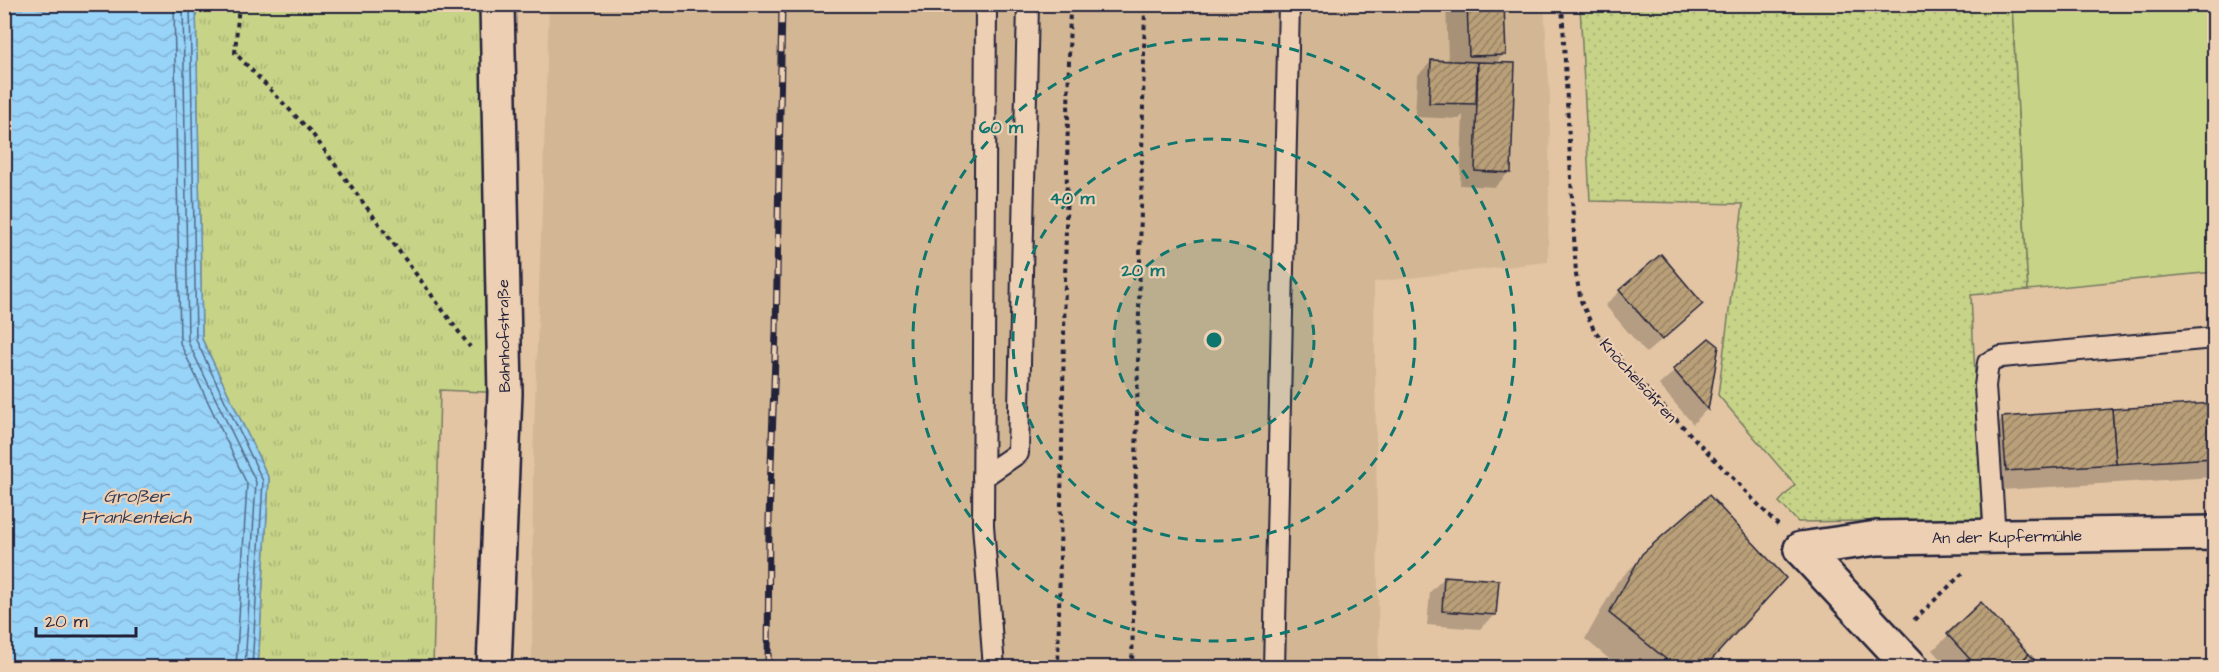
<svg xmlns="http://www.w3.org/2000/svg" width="2219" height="672" font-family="'Architects Daughter',sans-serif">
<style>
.built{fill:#d3b795}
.grass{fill:url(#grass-dots);stroke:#747a61;stroke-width:1.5}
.park{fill:url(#park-tufts);stroke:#747a61;stroke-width:1.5}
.pitch{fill:#c7d387;stroke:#747a61;stroke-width:1.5}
.water{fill:url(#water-waves);stroke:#698cac;stroke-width:1.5}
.shadow{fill:#0003}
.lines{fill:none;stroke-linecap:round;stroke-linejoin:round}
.shore{stroke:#516987;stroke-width:1.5}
.building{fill:url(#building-hatch);stroke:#22223b;stroke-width:1.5}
.service-casing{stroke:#22223b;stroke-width:24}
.minor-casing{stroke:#22223b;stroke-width:38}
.path{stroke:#22223b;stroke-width:4;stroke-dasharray:4.5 4.5;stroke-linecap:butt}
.service{stroke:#edcfb3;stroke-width:20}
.minor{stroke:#edcfb3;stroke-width:33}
.rail-casing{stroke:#22223b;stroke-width:7}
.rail{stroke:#edcfb3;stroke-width:4.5;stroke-dasharray:14;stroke-linecap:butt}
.ring{fill:none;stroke:#0f766e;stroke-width:3;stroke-dasharray:10 8}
.labels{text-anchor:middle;stroke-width:4.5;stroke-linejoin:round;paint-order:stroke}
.street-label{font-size:16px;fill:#22223b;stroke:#edcfb3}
.water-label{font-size:18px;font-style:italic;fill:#343d57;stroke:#edcfb3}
.centre{fill:#0f766e;stroke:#edcfb3;stroke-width:3}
.ring-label{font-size:18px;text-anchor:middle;font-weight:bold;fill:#0f766e;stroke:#edcfb3;stroke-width:4.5;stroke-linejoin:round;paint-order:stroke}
</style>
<defs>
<pattern id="grass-dots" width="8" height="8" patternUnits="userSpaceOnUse" patternTransform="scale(1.5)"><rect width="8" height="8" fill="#c7d387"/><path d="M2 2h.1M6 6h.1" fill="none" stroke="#abb575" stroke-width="1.8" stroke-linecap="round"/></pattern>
<pattern id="park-tufts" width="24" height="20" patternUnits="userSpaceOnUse" patternTransform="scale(1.5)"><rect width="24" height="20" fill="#c7d387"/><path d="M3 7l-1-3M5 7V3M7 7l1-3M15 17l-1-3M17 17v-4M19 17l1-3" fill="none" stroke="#abb575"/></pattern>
<pattern id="water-waves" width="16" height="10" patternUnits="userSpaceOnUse" patternTransform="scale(1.5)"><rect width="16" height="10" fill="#98d3f8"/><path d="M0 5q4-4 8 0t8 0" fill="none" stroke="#83b5d6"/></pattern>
<pattern id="building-hatch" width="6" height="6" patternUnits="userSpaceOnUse" patternTransform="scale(1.5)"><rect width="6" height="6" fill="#baa079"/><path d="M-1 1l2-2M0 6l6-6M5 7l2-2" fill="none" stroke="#978264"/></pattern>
</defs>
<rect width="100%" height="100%" fill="#e3c5a4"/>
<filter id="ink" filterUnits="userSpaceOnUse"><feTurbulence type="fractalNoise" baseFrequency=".0167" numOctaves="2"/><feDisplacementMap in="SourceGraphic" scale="12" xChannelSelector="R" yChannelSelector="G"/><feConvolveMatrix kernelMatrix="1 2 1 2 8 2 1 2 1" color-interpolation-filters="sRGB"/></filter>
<g filter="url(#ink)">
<polygon class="built" points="549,5 1544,5 1550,99 1548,262 1374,282 1379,667 532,668 533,459"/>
<polygon class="grass" points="1580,5 2012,5 2028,290 1971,295 1982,519 1798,522 1779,502 1795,485 1718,395 1743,204 1590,201"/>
<polygon class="park" points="196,5 497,5 505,393 440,390 433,667 258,667 269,479 202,339"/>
<polygon class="pitch" points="2012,5 2214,5 2214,272 2028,290"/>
<polygon class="water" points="4,5 196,5 202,339 269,479 258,667 5,667"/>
<g class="shadow">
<polygon points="1446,4 1503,4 1504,54 1494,64 1509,172 1495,187 1460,185 1463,115 1459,119 1415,117 1417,76 1432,61 1448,62"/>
<polygon points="1620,291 1686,319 1646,353 1605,305"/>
<polygon points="1709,340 1717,347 1707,409 1693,424 1659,385"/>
<polygon points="2214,405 2214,477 1985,491 1982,439 2003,418"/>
<polygon points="1643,556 1702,668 1620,668 1585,639 1617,582"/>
<polygon points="1445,577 1495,614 1480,629 1427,625 1430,592"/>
<polygon points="1981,604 2041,668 1949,668 1933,650"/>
</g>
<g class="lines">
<g class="shore">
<polyline points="174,4 180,343 247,484 236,668"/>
<polyline points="183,4 188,342 256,482 245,668"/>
<polyline points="190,4 196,340 263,481 252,668"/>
</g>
</g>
<g class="building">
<polygon points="1467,4 1504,4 1506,55 1469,56"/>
<polygon points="1431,60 1477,62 1476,104 1429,103"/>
<polygon points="1478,62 1515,63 1511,173 1475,171"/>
<polygon points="1661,254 1703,304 1662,340 1619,290"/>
<polygon points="1709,338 1719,346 1708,410 1673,369"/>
<polygon points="2214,403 2214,458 2116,464 2112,409"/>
<polygon points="2112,409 2116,464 2006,471 2002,417"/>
<polygon points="1709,495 1786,578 1704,668 1677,668 1609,613 1642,554"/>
<polygon points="1444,576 1499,580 1496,615 1442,611"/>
<polygon points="1981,602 2029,654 2014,668 1978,668 1947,634"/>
<polygon points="2029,654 2042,668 2014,668"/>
<polygon points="1640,659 1650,668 1632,668"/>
<polygon points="1721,659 1736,668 1714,668"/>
</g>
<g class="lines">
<defs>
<g id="service">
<polyline points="986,4 983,525 994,668"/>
<polyline points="983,477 1018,453 1028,4"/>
<polyline points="1995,537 1985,386 1988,363 2001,357 2214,338"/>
<polyline points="1274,668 1289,4"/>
</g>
<g id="minor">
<polyline points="1801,549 1877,538 2214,533"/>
<polyline points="1801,549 1912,668"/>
<polyline points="494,668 505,393 497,4"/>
</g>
</defs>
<use href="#service" class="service-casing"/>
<use href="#minor" class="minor-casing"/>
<g class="path">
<polyline points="239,4 235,53 311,132 470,347"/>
<polyline points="1562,4 1576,275 1581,301 1594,330 1631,373 1778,525"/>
<polyline points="1914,620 1965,571"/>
<polyline points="1058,668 1070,4"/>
<polyline points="1132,668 1145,4"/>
</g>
<use href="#service" class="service"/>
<use href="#minor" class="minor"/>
<defs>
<polyline id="rail" points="768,668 769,519 776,332 782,4"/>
</defs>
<use href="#rail" class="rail-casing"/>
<use href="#rail" class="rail"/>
</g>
</g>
<circle cx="1214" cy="340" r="100" fill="#0f766e" fill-opacity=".12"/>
<g class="ring">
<circle cx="1214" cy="340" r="100"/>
<circle cx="1214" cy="340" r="201"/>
<circle cx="1214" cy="340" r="301"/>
</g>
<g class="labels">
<g class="street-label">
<text transform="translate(503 336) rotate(-91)" y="6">Bahnhofstraße</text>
<text transform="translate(1639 380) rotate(48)" y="6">Knöchelsöhren</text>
<text transform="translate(2007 536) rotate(-1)" y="6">An der Kupfermühle</text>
</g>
<g class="water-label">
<text x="136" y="502">Großer<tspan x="136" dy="21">Frankenteich</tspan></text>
</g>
</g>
<circle cx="1214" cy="340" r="9" class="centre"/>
<g class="ring-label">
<text x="1001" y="133">60 m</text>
<text x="1072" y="204">40 m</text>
<text x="1143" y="276">20 m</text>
</g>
<rect width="2219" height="672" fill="none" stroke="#edcfb3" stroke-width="24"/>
<rect x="12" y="12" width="2195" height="648" fill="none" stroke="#22223b" stroke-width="2" filter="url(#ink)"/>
<path d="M36 627v9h100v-9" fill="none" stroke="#22223b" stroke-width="3"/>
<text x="45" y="627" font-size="18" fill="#22223b" stroke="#edcfb3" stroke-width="4.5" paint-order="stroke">20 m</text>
</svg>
